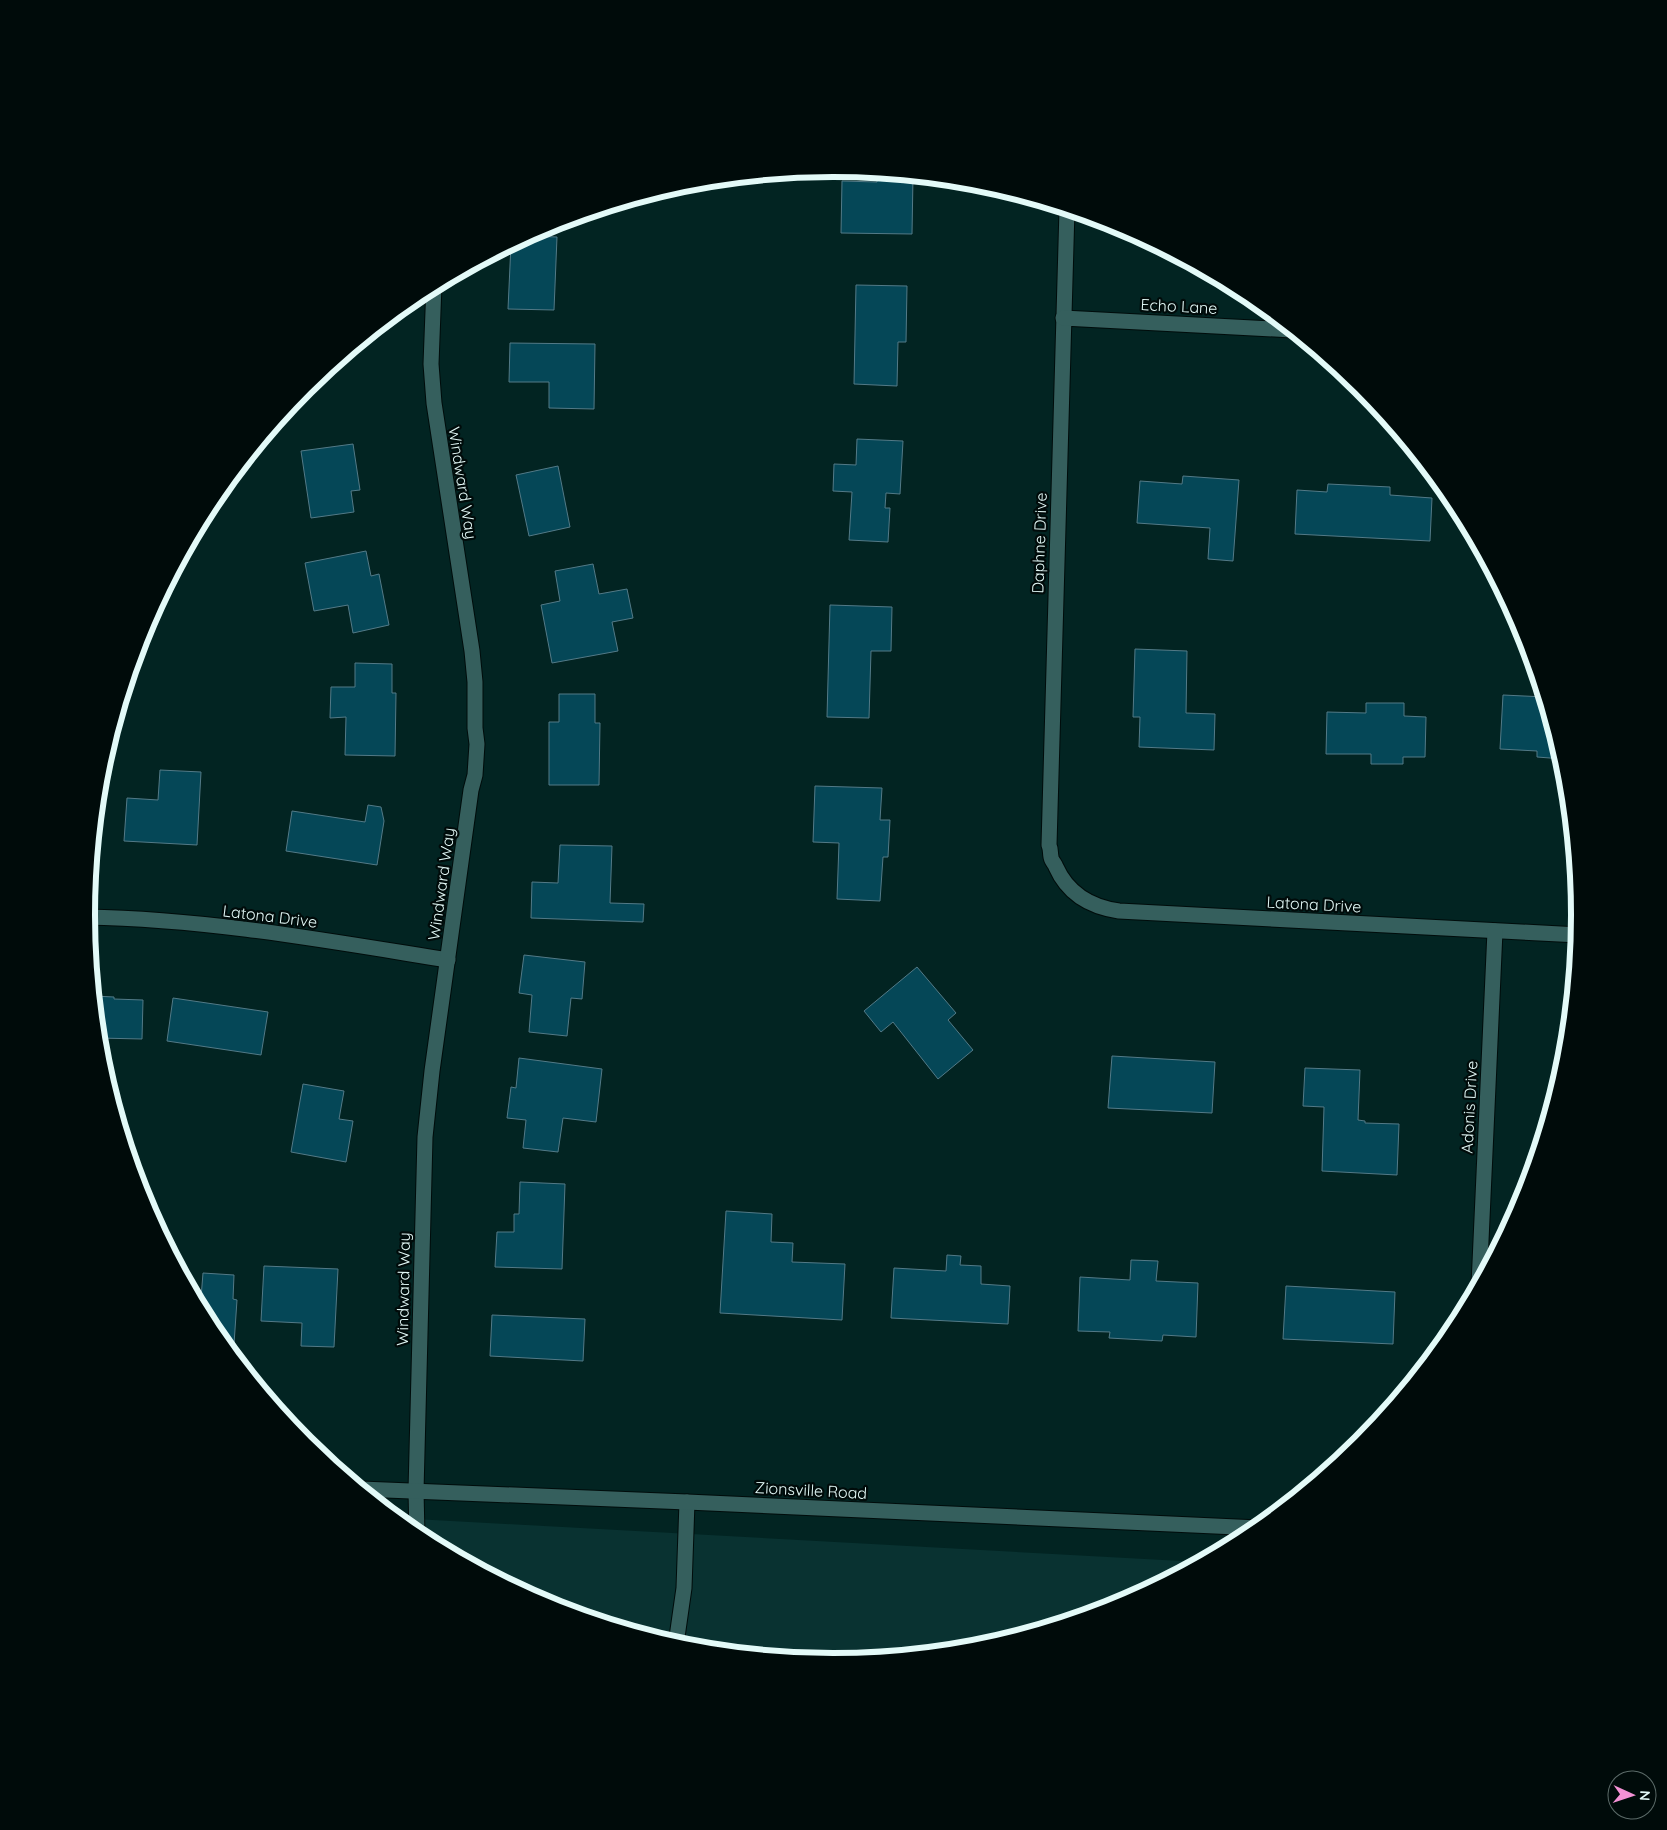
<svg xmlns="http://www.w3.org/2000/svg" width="1667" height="1830" font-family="Quicksand,sans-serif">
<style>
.built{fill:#093231}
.building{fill:#054757;stroke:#537a87}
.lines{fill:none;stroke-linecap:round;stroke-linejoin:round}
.lane-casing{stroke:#000c0b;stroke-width:17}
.street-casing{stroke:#000c0b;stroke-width:17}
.secondary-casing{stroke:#000c0b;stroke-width:17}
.lane{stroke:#355f5d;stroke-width:15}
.street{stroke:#355f5d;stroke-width:15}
.secondary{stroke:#355f5d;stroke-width:15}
.labels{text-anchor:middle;stroke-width:4.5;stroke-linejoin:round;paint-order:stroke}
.street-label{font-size:16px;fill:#e3faf8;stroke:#000b0a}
.rim{fill:none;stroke:#e3faf8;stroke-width:6}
</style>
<rect width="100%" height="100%" fill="#022422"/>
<polygon class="built" points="397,1518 1200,1562 1119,1605 979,1648 833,1662 687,1648 547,1605 418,1536"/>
<g class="building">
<polygon points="877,172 913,176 912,234 841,233 842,181 877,182"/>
<polygon points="526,236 557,237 554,310 508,309 511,244"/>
<polygon points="856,285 907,286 906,342 898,342 897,386 854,384"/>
<polygon points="510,343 595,344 594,409 549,408 549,382 509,382"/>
<polygon points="857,439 903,441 900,494 886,493 885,508 890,508 888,542 849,540 852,492 833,491 834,464 856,465"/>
<polygon points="353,444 360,490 351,491 354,512 311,518 301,451"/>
<polygon points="558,466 570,527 529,536 516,475"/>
<polygon points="1183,476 1239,480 1233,561 1208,559 1210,528 1137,523 1140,481 1182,484"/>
<polygon points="1328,484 1390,487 1390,495 1432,498 1430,541 1295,534 1297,490 1327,492"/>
<polygon points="366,551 371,576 379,574 389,625 353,633 348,605 314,611 305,563"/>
<polygon points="593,564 599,594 627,589 633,618 612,622 618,651 552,663 541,605 560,601 555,571"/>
<polygon points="830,605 892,607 891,651 871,651 869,718 827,717"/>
<polygon points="1135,649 1187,651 1186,713 1215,714 1214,750 1139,747 1140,717 1133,717"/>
<polygon points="355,663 392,664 392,693 396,693 395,756 345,755 346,717 330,718 331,687 355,687"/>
<polygon points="559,694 595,694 595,723 600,723 599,785 549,785 549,722 559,722"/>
<polygon points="1503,695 1545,697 1563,759 1537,757 1537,751 1500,749"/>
<polygon points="1366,703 1404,703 1404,716 1426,717 1425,757 1403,757 1403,764 1371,764 1371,754 1326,754 1327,712 1366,713"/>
<polygon points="160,770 201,772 197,845 124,841 127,798 158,800"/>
<polygon points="815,786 882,788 880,820 890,820 888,857 883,857 880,901 837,899 839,843 813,842"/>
<polygon points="368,805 381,807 384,821 377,865 286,851 292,811 365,822"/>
<polygon points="560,845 612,846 610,903 644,904 643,922 531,918 532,882 558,883"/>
<polygon points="524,955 585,962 582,999 571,998 567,1036 529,1032 532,995 519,993"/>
<polygon points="917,967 956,1013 948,1020 973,1050 938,1079 893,1022 881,1032 864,1011"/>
<polygon points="94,996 114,997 114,999 143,1000 142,1039 98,1038"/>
<polygon points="173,998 268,1012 261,1055 167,1041"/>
<polygon points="1112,1056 1215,1062 1212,1113 1108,1108"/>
<polygon points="519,1058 602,1069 596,1122 563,1118 558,1152 523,1148 526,1120 507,1118 511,1087 516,1088"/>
<polygon points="1305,1068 1360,1070 1358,1120 1365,1121 1365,1123 1399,1124 1397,1175 1322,1171 1324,1107 1303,1106"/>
<polygon points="303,1084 344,1091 339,1119 353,1121 346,1162 291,1152"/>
<polygon points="520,1182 565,1184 562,1269 495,1267 497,1232 514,1232 514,1214 519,1214"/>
<polygon points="726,1211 772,1214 771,1242 793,1243 792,1262 845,1264 842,1320 720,1313"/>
<polygon points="947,1255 961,1256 960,1265 981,1266 981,1284 1010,1286 1008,1324 891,1318 894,1268 946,1271"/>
<polygon points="1131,1260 1158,1261 1156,1281 1198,1283 1196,1337 1163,1335 1162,1341 1109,1338 1110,1332 1078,1331 1080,1277 1130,1280"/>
<polygon points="264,1266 338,1269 334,1347 301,1346 302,1323 261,1321"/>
<polygon points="203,1273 234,1275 233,1299 237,1300 234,1344 223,1344 212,1330 195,1297 201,1298"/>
<polygon points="1286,1286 1395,1292 1393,1344 1283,1339"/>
<polygon points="492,1315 585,1319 583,1361 490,1356"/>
</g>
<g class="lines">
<defs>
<g id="lane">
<polyline points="416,1491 417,1535"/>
<polyline points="676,1644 684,1588 687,1502"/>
</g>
<g id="street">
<path d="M1067 209 1049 845C1051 850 1050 852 1051 857 1051 860 1055 864 1056 867 1068 894 1091 907 1119 911L1579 935"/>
<polyline points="1063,318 1292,330"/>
<path d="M86 917C208 919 329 941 448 960"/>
<polyline points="1479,1285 1495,931"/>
<polyline points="416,1491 425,1137 432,1071 471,790 475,775 477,744 475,728 475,682 472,651 434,403 431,364 434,285"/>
</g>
<polyline id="secondary" points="361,1489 687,1502 1259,1528"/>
</defs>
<use href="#lane" class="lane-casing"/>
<use href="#street" class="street-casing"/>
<use href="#secondary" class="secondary-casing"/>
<use href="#lane" class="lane"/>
<use href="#street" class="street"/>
<use href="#secondary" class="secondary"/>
</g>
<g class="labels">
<g class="street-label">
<text transform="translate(1179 306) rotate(3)" y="6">Echo Lane</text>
<text transform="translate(463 483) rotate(81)" y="6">Windward Way</text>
<text transform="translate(1039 543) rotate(-88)" y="6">Daphne Drive</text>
<text transform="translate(441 884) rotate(-82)" y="6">Windward Way</text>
<text transform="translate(1314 904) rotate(3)" y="6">Latona Drive</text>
<text transform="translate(270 916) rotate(7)" y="6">Latona Drive</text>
<text transform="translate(1469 1107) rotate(-87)" y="6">Adonis Drive</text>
<text transform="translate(403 1289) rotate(-89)" y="6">Windward Way</text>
<text transform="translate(811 1490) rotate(3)" y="6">Zionsville Road</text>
</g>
</g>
<path d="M0 0H1667V1830H0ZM95 915a738 738 0 1 1 1476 0a738 738 0 1 1-1476 0Z" fill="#000b0a" fill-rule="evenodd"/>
<path class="rim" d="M95 915a738 738 0 1 1 1476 0a738 738 0 1 1-1476 0Z"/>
<g transform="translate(1632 1795) rotate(93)"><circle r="24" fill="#000b0a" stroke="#5b6b69"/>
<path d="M0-4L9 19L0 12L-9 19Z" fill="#f391d5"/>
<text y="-8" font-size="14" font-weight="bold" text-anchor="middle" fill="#e3faf8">N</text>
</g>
</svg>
